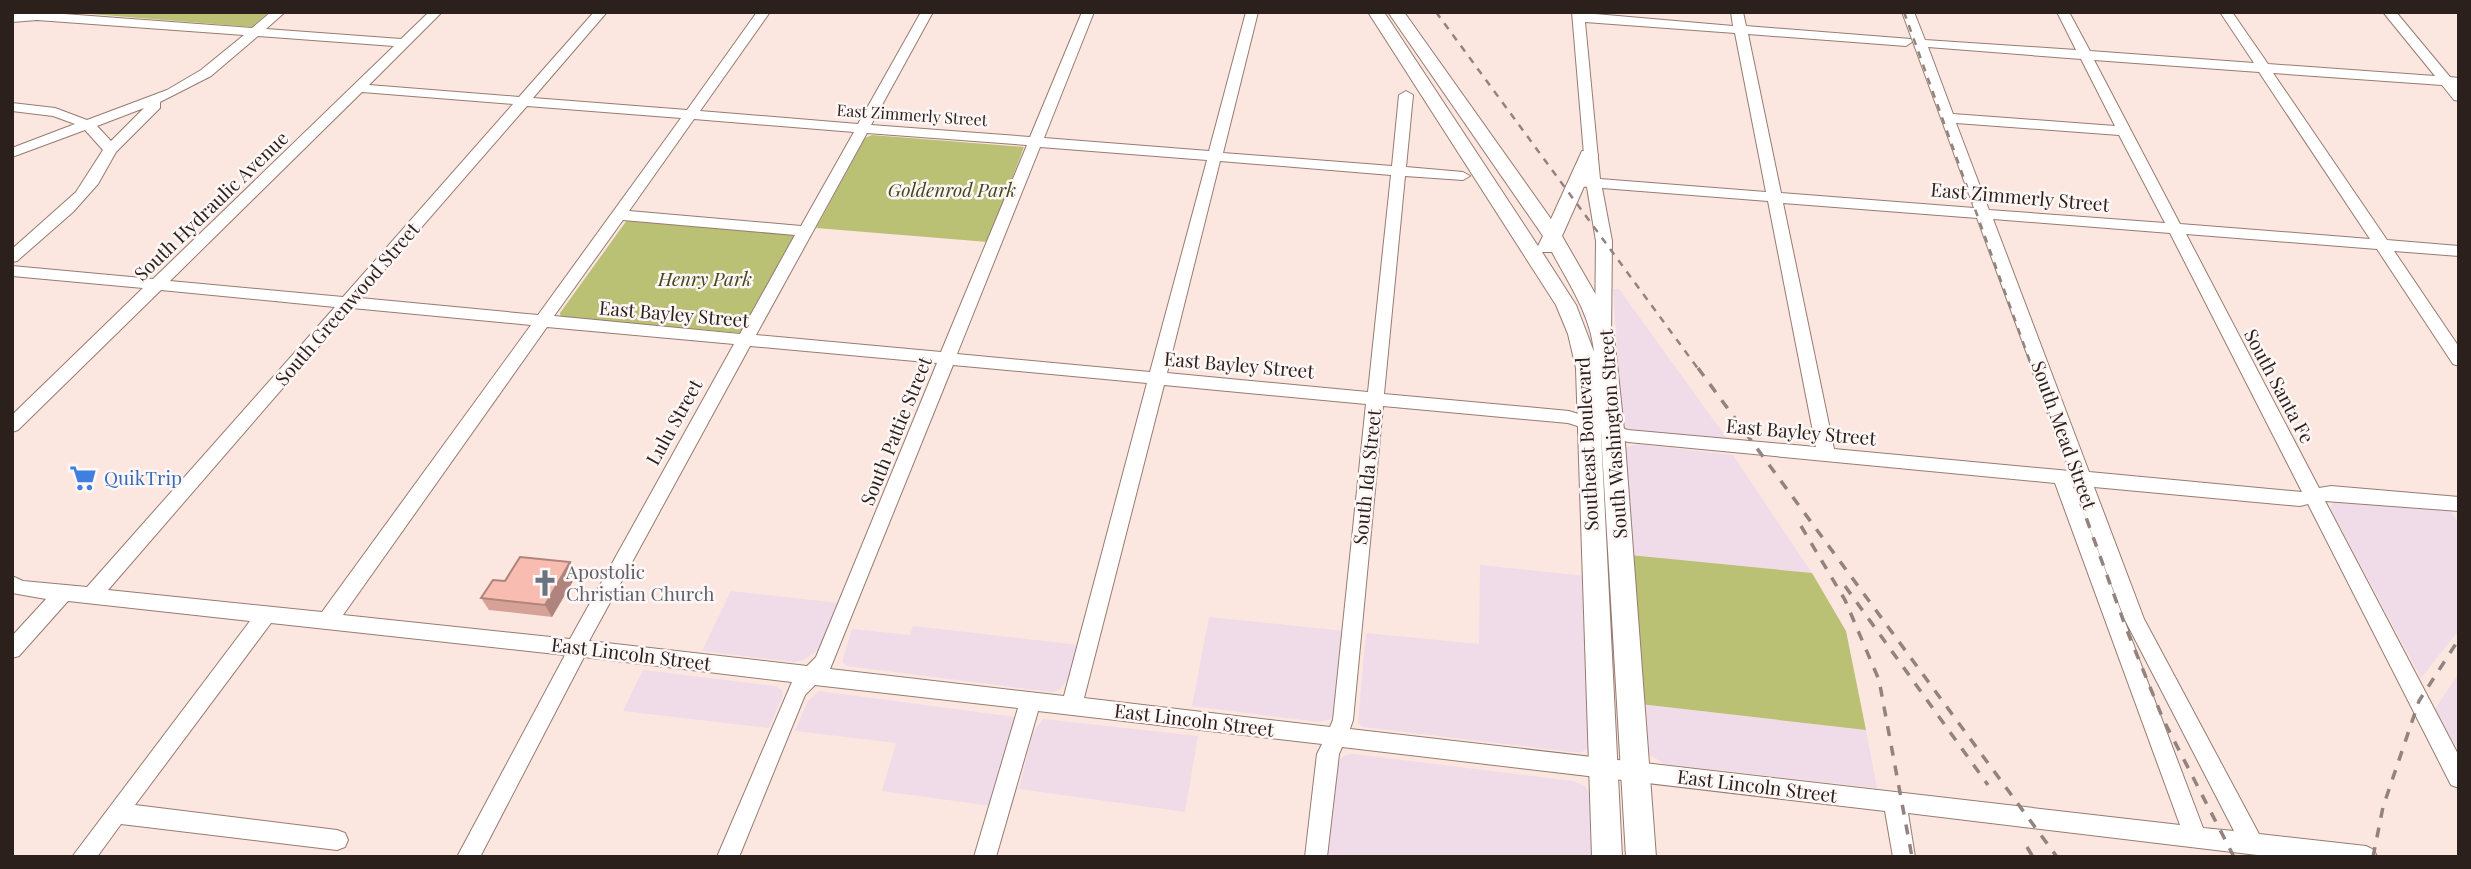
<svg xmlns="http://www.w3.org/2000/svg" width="2471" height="869" font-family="'Playfair Display',serif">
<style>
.commercial{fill:#f0dbe9}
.green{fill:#bac175}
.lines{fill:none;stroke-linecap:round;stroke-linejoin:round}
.minor-casing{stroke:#987b70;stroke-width:2}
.major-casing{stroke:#987b70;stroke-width:2}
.minor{fill:#fff;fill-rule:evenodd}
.major{fill:#fff;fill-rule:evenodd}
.rail-far1{stroke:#93837e;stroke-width:2.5;stroke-dasharray:7 7;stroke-linecap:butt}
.rail{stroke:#93837e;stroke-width:3.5;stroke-dasharray:10 10;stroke-linecap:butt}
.wall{fill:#d6a298}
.shaded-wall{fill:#ae847c}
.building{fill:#f9bcb1;stroke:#ae847c;stroke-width:2}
.labels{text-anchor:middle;stroke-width:5;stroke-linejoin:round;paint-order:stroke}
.far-street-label{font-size:16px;fill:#2c201c;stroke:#fef7f5}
.park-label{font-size:19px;font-style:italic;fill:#42461e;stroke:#fef7f5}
.street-label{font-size:19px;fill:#2c201c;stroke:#fef7f5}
.shop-label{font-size:19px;fill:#366cbe;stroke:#fef7f5;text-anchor:start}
.worship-label{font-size:19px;fill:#5b616d;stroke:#fef7f5;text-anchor:start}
</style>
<rect width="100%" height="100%" fill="#fbe7e0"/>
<g class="commercial">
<polygon points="1613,289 1619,289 1728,440 1634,432 1623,426"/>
<polygon points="1637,444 1733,455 1812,573 1630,555 1625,448"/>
<polygon points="2335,500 2450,511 2459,524 2459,630 2421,678 2330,508"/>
<polygon points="1480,565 1585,576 1593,738 1588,748 1581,753 1363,727 1358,723 1366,633 1479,644"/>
<polygon points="731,591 840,603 821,649 803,660 794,662 702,651"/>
<polygon points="1209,617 1345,631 1338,707 1332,719 1318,722 1192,706"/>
<polygon points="913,626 1079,645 1072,673 1059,690 1052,692 847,666 842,662 852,629 910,635"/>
<polygon points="643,670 775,686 782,690 783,695 769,728 623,711"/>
<polygon points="2459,673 2459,752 2435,709"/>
<polygon points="819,691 1015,717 1016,723 991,806 882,791 896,743 795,731 808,701"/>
<polygon points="1640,704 1866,730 1877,788 1665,764 1646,753"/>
<polygon points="1043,719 1198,736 1185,812 1019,789 1033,732"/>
<polygon points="1354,754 1573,781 1585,786 1590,794 1596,857 1327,856 1339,760 1345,755"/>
</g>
<g class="green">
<polygon points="65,12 269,12 252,27"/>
<polygon points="872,135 1024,147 988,242 816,228 865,138"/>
<polygon points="627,220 790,234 795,235 741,333 561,318 560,313"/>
<polygon points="1630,555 1812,573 1846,631 1866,730 1640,704"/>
</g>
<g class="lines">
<defs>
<path id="minor" d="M37 12 252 28 271 12H285L266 29 401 39 429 12H442L369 85 519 97 594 12H607L533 98 687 110 757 12H770L700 111 858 124 921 12H933L871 125 1030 137 1082 12H1094L1044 138 1209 151 1246 12H1258L1223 153 1392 166 1399 95 1406 91 1413 95 1406 167 1463 172 1470 176 1463 180 1405 176 1384 394 1569 411 1628 430 1816 447 1768 201 1602 188 1612 241 1611 335 1603 341 1595 335 1596 241 1587 187 1574 185 1572 182 1574 179 1586 178 1572 12 1733 26 1731 12H1743L1746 26 1911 39 1912 42 1906 46 1748 34 1781 193 1974 208 1902 12H1914L1925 40 2076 50 2057 12H2069L2090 51 2254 63 2220 12H2232L2268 64 2435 76 2383 12H2396L2450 77 2459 78V101L2454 100 2442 85 2273 73 2387 240 2459 246V256L2394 251 2459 347V366L2453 364 2377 249 2186 234 2319 488 2331 486 2459 497V511L2325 501 2459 756V788L2451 785 2308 504 2300 506 2094 487 2144 619 2259 834 2366 846 2374 850 2377 857H2274L1908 813 1915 857H1893L1885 811 1342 747 1339 754 1327 857H1305L1317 754 1322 744 1038 711 996 857H974L1018 708 815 685 805 695 739 857H717L792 682 584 657 480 857H457L565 655 271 623 135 805 337 830 345 833 348 840 345 847 337 850 121 824 97 857H72L250 621 68 601 19 656 12 658V636L46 599 12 593V576L23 581 87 587 335 307 161 290 18 430 12 432V415L143 288 12 276V266L153 279 394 46 258 36 211 76 160 102V108L116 152 98 184 73 212 17 261 12 262V249L76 192 103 150 85 130 12 157V148L75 124 53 116 12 111V103L55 108 87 120 167 90 201 70 244 35 37 20 12 22V14ZM1585 22 1735 33 1766 192 1600 179ZM1928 47 2081 59 2115 126 1953 114ZM2094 60 2259 72 2370 239 2180 224ZM362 92 513 104 343 297 170 281ZM527 106 681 118 538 315 360 298ZM144 108 111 141 97 126ZM694 119 854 132 801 226 629 211ZM1956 123 2119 135 2165 223 1989 210ZM867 133 1027 145 941 352 756 335ZM1040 147 1207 160 1150 372 957 354ZM1220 161 1391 175 1368 392 1167 373ZM1783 203 1977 218 2070 471 1834 449ZM1993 219 2170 233 2302 492 2089 472ZM623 220 795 235 740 334 554 316ZM352 308 531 325 322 612 108 590ZM547 327 734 344 570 639 343 615ZM750 346 937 363 816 657 807 666 589 641ZM953 365 1147 383 1064 696 830 669ZM1164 385 1366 404 1333 720 1330 727 1084 698ZM1383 406 1568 423 1628 442 2055 483 2180 825 1350 729 1353 720ZM2073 485 2125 620 2234 831 2203 828Z"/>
<path id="major" d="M1368 12H1384L1538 246 1543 236 1388 12H1404L1551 219 1582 151H1596L1598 155 1562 236 1596 295 1614 335 1624 430 1656 857H1626L1600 414 1622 857H1592L1576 368 1568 334 1556 305ZM1542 252H1552C1569 284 1591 316 1594 352L1576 305Z"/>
</defs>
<use href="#minor" class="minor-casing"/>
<use href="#major" class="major-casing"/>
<use href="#minor" class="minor"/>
<use href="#major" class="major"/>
<g class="rail-far1">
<polyline points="1436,12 1699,370"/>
<polyline points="1904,12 2033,370"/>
</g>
<g class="rail">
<polyline points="1698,368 2057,857"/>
<polyline points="2032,368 2126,628 2163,719 2234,857"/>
<polyline points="1801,526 1845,600 1879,680 1912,857"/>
<polyline points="1845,586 1988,785"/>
<polyline points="2027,847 2033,857"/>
<polyline points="2373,857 2383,807 2419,701 2459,639"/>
</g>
</g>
<polygon class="wall" points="577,574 552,617 489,610 481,598 505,581"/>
<polygon class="shaded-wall" points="570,562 577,574 552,617 545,605"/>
<polygon class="building" points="520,557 570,562 545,605 481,598 493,580 505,581"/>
<defs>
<symbol id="supermarket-bare" viewBox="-9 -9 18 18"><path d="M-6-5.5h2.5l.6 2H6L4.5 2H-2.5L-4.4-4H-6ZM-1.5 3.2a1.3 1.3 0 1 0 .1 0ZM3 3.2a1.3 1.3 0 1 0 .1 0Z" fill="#3f7fe0" stroke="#fef7f5" stroke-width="2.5" paint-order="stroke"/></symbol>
<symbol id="church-bare" viewBox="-9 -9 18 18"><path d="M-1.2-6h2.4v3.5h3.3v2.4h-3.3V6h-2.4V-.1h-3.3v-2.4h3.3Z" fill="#6b7280" stroke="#fef7f5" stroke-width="2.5" paint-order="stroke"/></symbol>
</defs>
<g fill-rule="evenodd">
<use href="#supermarket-bare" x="64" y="459" width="38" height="38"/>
<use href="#church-bare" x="526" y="564" width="38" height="38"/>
</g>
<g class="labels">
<g class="far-street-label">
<text transform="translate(912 115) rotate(4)" y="6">East Zimmerly Street</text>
</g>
<g class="park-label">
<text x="952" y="197">Goldenrod Park</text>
<text x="705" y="286">Henry Park</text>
</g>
<g class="street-label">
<text transform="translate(2020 197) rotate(5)" y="7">East Zimmerly Street</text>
<text transform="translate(211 206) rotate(-44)" y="7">South Hydraulic Avenue</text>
<text transform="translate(347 304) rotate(-49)" y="7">South Greenwood Street</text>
<text transform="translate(674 314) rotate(5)" y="7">East Bayley Street</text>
<text transform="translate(1239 365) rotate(5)" y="7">East Bayley Street</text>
<text transform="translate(2279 386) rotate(62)" y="7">South Santa Fe</text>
<text transform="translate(674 422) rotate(-61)" y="7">Lulu Street</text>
<text transform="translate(896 431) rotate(-68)" y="7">South Pattie Street</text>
<text transform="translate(1801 432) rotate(5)" y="7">East Bayley Street</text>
<text transform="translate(1613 434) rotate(-94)" y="7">South Washington Street</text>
<text transform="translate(2064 435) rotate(70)" y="7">South Mead Street</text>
<text transform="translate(1587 444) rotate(-93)" y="7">Southeast Boulevard</text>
<text transform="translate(1367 477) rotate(-84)" y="7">South Ida Street</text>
<text transform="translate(631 654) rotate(7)" y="7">East Lincoln Street</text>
<text transform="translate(1194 720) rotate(7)" y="7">East Lincoln Street</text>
<text transform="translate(1757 786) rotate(7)" y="7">East Lincoln Street</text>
</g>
<g class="shop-label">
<text x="104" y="485">QuikTrip</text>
</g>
<g class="worship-label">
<text x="566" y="579">Apostolic<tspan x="566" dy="22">Christian Church</tspan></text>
</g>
</g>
<rect width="2471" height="869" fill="none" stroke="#2c201c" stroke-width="28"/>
</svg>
